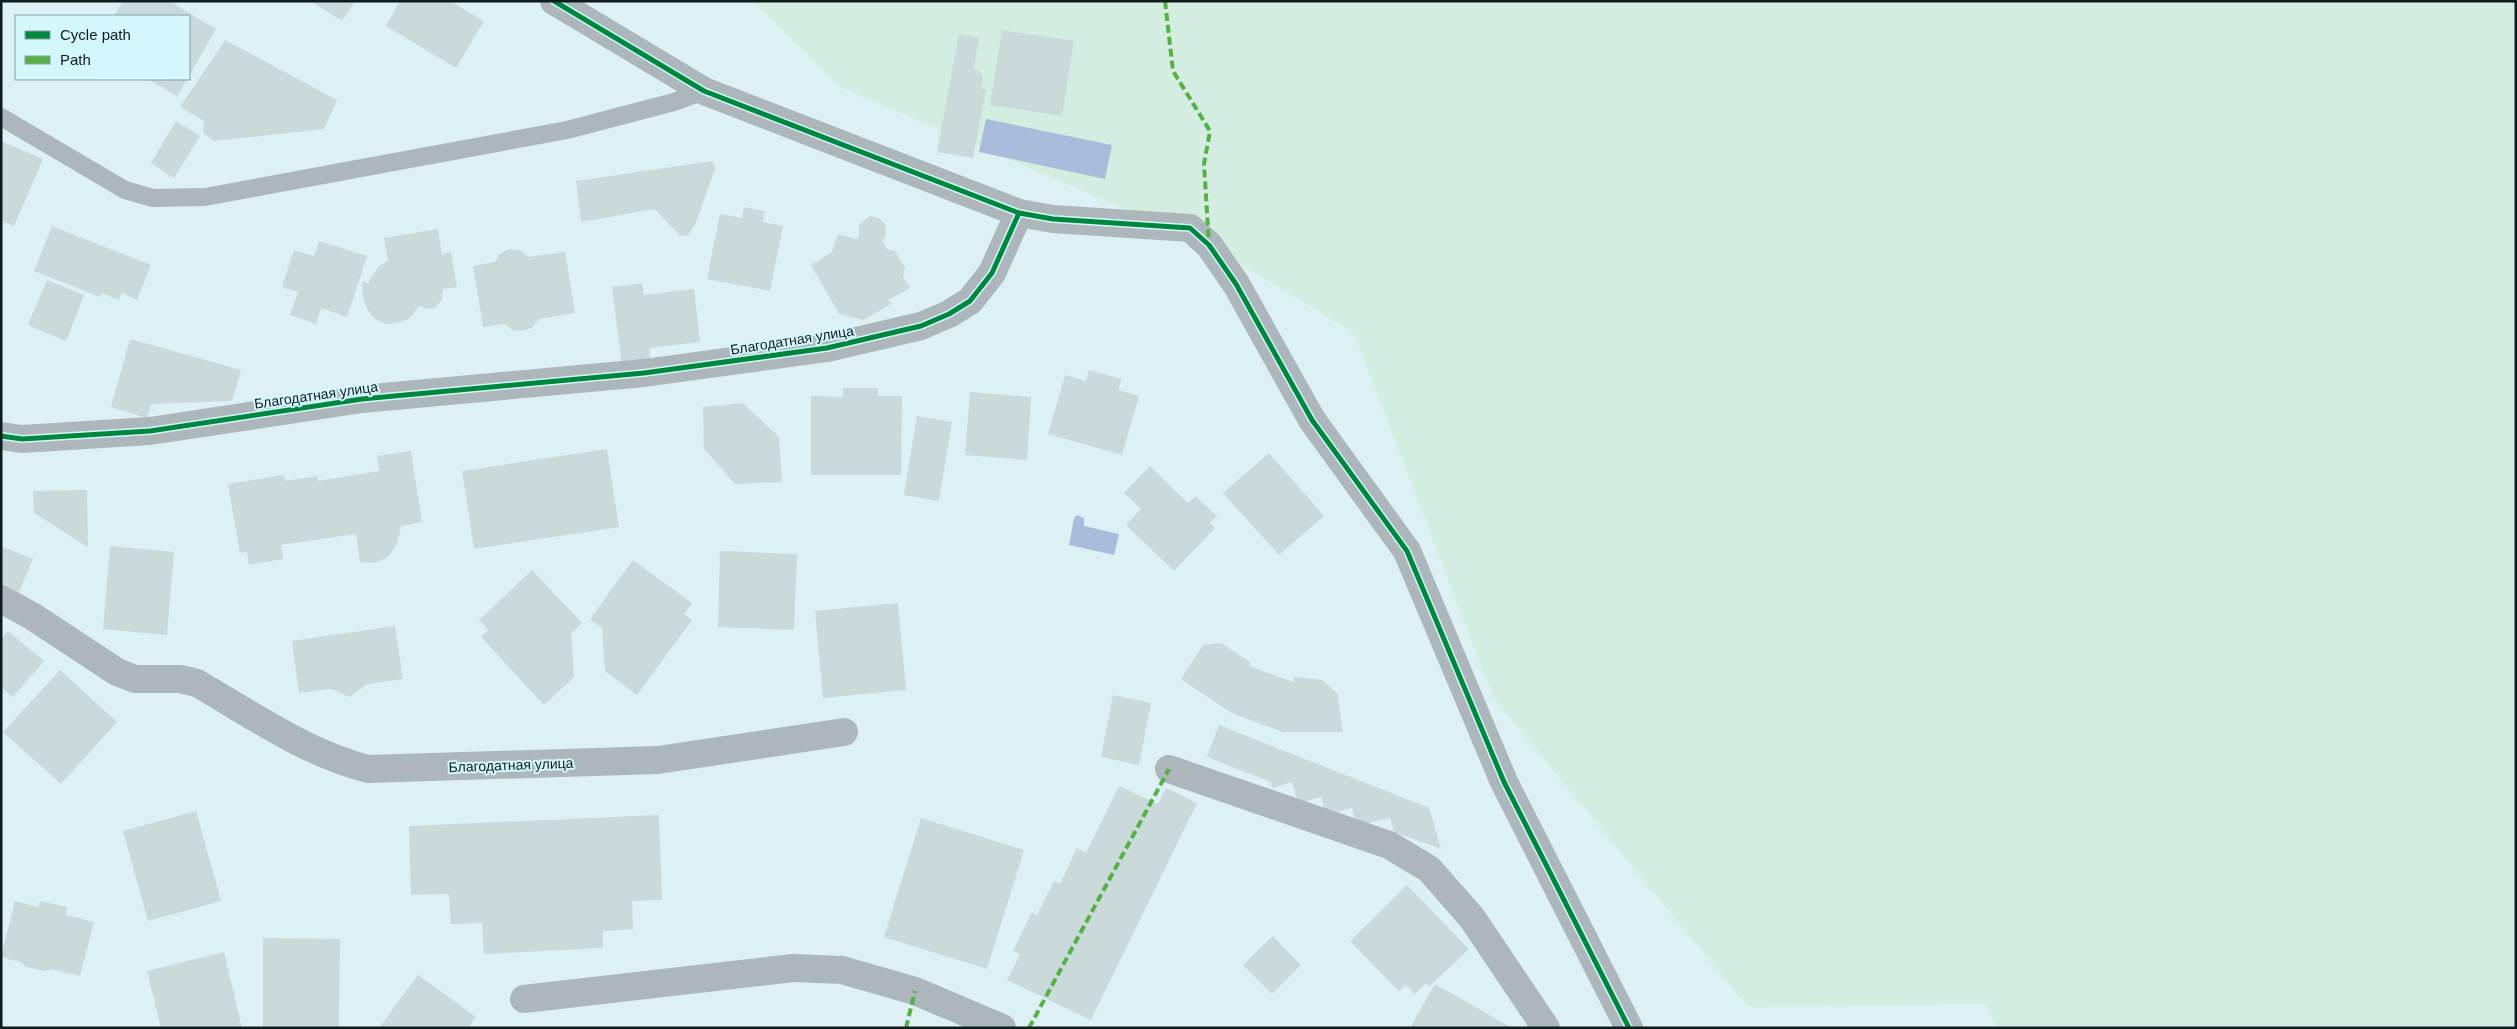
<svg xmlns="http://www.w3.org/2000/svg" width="2517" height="1029" font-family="Helvetica,sans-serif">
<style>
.green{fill:#d4ede1}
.water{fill:#aabcdc}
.building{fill:#cad9da}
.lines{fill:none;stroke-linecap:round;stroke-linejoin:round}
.service{stroke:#adb6bb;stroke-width:18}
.minor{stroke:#adb6bb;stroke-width:28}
.quiet{stroke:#54b145;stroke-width:4;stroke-dasharray:8 4;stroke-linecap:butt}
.cycleway-casing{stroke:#d4f7fd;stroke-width:8}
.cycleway{stroke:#00873e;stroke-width:5}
.labels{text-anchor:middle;stroke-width:4;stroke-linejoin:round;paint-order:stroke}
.street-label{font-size:14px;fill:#0f1c1e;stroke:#d4f7fd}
</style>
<rect width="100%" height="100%" fill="#ddf1f4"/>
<polygon class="green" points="752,1 2516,1 2516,1028 1997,1028 1986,1004 1748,1007 1493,697 1354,333 1209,245 842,88"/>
<g class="water">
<polygon points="986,119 1112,145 1105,179 979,152"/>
<polygon points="1077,515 1084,518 1084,526 1119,534 1114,555 1069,545 1074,518"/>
</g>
<g class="building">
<polygon points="123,1 169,1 216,29 189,76 189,16 114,16"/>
<polygon points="310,1 355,1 342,21"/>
<polygon points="400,1 450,1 484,21 456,68 386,26"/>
<polygon points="1002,30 1074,41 1062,116 990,105"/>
<polygon points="959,34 979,38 974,68 981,73 983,79 981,89 986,89 973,158 937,152"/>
<polygon points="225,40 337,100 324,129 214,141 203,133 204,121 180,107"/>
<polygon points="148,79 187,79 177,96"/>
<polygon points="176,121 200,136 174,178 151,163"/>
<polygon points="1,141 43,159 14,226 1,221"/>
<polygon points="713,161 715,169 695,225 688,235 680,236 655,209 581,222 576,181"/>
<polygon points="744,207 765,211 763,222 783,226 770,291 707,279 720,214 742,218"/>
<polygon points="870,216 879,218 885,224 886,234 883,241 887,249 895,251 905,268 903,277 910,288 888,300 891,304 863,320 839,314 811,265 832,252 838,234 856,239 859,237 859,225"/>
<polygon points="52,226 151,265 137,300 122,293 119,300 102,293 100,297 34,271"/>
<polygon points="438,229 442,254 451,252 457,287 443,289 442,300 434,308 426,309 419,306 409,319 397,323 386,324 375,319 367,309 363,297 362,281 368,283 379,266 388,261 384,238"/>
<polygon points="319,241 367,256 347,317 321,308 316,324 290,315 298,292 282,287 294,250 314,256"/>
<polygon points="509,249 520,250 528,257 565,252 575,313 539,319 532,328 522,331 512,330 505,324 483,327 473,266 495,262 499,254"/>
<polygon points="47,280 84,295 66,341 28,325"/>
<polygon points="642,283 644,295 694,289 700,342 649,348 651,362 622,366 612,287"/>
<polygon points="130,339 241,370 232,401 151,404 147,418 111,407"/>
<polygon points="1089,370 1122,379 1118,390 1139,396 1122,455 1048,434 1065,375 1086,381"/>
<polygon points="843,388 878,388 878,396 902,396 901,475 811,475 811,396 843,397"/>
<polygon points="970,392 1031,397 1027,460 965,455"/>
<polygon points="743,403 779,437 782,482 735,484 704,449 703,407"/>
<polygon points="917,416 952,422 939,501 904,495"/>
<polygon points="607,449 619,527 474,549 462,471"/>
<polygon points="411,451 422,522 401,526 397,544 388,557 374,563 360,562 356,534 281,545 283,559 249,565 247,552 240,553 228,484 284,475 285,481 317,476 318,481 379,471 377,456"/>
<polygon points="1269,453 1324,516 1279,555 1223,493"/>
<polygon points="1150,466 1188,503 1195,496 1217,516 1210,523 1215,528 1174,571 1126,525 1141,509 1124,493"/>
<polygon points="87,490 88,547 34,513 33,491"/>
<polygon points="1,546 33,559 19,592 1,585"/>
<polygon points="110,546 174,552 167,635 103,629"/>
<polygon points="720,551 797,554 794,630 718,627"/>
<polygon points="633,560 692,603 684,614 692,620 637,695 605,671 602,628 590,619"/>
<polygon points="532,570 582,623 571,634 574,677 544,705 481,637 488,630 479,620"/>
<polygon points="898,603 906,690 823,698 815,611"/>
<polygon points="395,626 403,679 367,684 350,697 331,689 299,693 292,641"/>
<polygon points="8,631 44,661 13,697 1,687 1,639"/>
<polygon points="1221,643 1250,662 1249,666 1294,682 1294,677 1322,680 1337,693 1343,732 1283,732 1232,713 1181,679 1203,645"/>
<polygon points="60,670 117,722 61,784 3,732"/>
<polygon points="1113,695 1151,703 1139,765 1101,757"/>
<polygon points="1219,725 1429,808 1441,849 1394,832 1390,818 1356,826 1352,808 1325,814 1321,797 1298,803 1292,782 1272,788 1271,782 1207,757"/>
<polygon points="1119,786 1158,804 1166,788 1197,803 1091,1020 1007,980 1020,955 1013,951 1032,912 1037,915 1054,881 1060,884 1077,848 1086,853"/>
<polygon points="196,811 221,901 148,921 123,831"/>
<polygon points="659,815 662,900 632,901 633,929 603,931 603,948 484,954 482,923 451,924 449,894 411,895 409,826"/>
<polygon points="921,818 1024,850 987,969 884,937"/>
<polygon points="1407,885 1469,949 1429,987 1426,983 1415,994 1406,985 1399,991 1350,941"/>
<polygon points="15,901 38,907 40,901 67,907 66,915 94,922 80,976 51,969 45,971 26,967 21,962 1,957"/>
<polygon points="1273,936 1301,965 1272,994 1243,965"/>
<polygon points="263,938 340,939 339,1028 263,1028"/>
<polygon points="224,952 242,1028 161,1028 147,971"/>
<polygon points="418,975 476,1017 468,1028 379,1028"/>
<polygon points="1435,984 1512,1028 1410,1028"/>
</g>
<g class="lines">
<polyline class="service" points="1,117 125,190 153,198 205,197 567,130 674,102 704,91"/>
<g class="minor">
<polyline points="554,1 704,91 1019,213 1053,219 1190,228 1209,245 1236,284 1312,420 1407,551 1504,782 1629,1028"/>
<polyline points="1,436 22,439 150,431 362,399 644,373 827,348 921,326 949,314 970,301 992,273 1019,213"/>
<path d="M1 599 32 616 117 672 135 679H180L197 683C252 715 306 753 368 769L658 760 844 732"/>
<polyline points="1169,769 1389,845 1429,869 1472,918 1546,1028"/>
<polyline points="524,999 793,968 842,970 915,991 1002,1028"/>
</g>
<g class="quiet">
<polyline points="1165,1 1173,71 1210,131 1204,164 1209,245"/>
<polyline points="906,1028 915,991"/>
<polyline points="1029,1028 1169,769"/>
</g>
<defs>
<g id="cycleway">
<polyline points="554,1 704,91 1019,213 1053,219 1190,228 1209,245 1236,284 1312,420 1407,551 1504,782 1629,1028"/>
<polyline points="1,436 22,439 150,431 362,399 644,373 827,348 921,326 949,314 970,301 992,273 1019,213"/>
</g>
</defs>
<use href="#cycleway" class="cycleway-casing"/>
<use href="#cycleway" class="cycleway"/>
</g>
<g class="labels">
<g class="street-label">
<text transform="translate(792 340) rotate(-9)" y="5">Благодатная улица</text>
<text transform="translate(316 395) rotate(-8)" y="5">Благодатная улица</text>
<text transform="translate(511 765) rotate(-2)" y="5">Благодатная улица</text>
</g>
</g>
<rect width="2517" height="1029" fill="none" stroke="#0f1c1e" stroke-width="5"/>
<rect x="15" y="15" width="175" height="65" fill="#d4f7fd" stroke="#859fa4"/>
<rect x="25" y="31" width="25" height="8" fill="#00873e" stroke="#859fa4"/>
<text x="60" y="40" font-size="15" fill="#0f1c1e">Cycle path</text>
<rect x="25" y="56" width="25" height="8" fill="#54b145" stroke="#859fa4"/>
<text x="60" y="65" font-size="15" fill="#0f1c1e">Path</text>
</svg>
